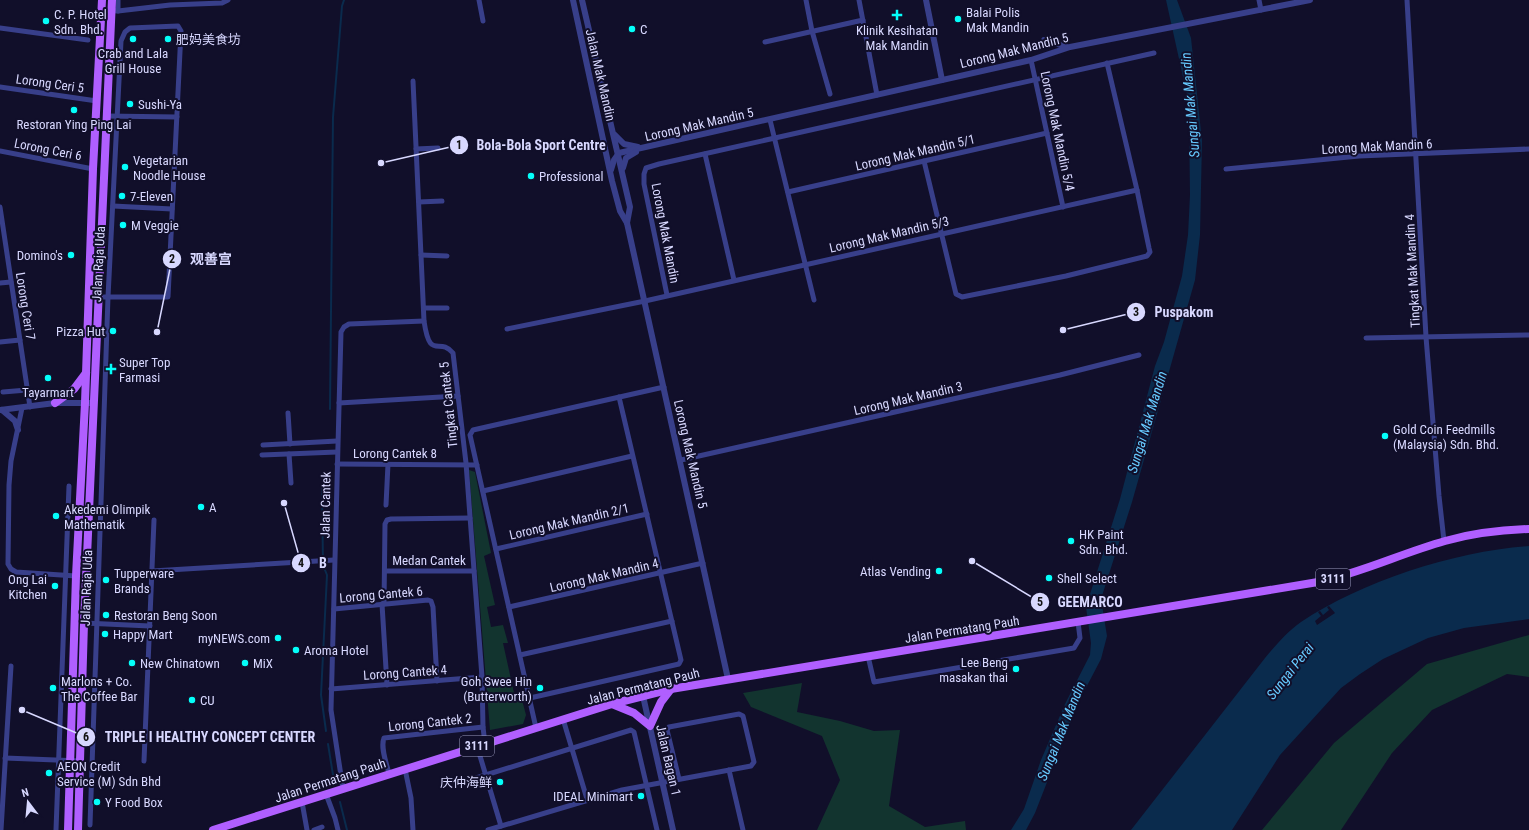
<svg xmlns="http://www.w3.org/2000/svg" width="1529" height="830" font-family="'Roboto Condensed','Noto Sans SC',sans-serif">
<style>
.green{fill:#12342f}
.water{fill:#0a2b4d}
.pier{fill:#110f2a}
.lines{fill:none;stroke-linecap:round;stroke-linejoin:round}
.stream{stroke:#0a2b4d;stroke-width:2}
.minor{stroke:#383f8a;stroke-width:5}
.tertiary{stroke:#383f8a;stroke-width:6}
.primary{stroke:#b05fff;stroke-width:8}
.poi-dot{fill:#04fffa;stroke:#110f2a;stroke-width:1.5}
.labels{text-anchor:middle;stroke-width:4;stroke-linejoin:round;paint-order:stroke}
.shield{fill:#110f2a;stroke:#9c9cbf;stroke-width:1}
.shield-label{font-size:12px;font-weight:bold;fill:#d8d8ff}
.poi-label{font-size:13px;fill:#d8d8ff;stroke:#110f2a;text-anchor:start}
.street-label{font-size:13px;fill:#d8d8ff;stroke:#110f2a}
.water-label{font-size:14px;font-style:italic;fill:#66caff;stroke:#110f2a}
.leader{fill:none;stroke:#d8d8ff;stroke-width:1.5}
.callout-dot{fill:#d8d8ff;stroke:#110f2a;stroke-width:1.5}
.mark-label{font-size:12px;text-anchor:middle;font-weight:bold;fill:#111}
.callout-label{font-size:14px;text-anchor:middle;font-weight:bold;fill:#d8d8ff;stroke:#110f2a;stroke-width:4;stroke-linejoin:round;paint-order:stroke}
</style>
<rect width="100%" height="100%" fill="#110f2a"/>
<g class="green">
<polygon points="469,470 475,472 491,553 484,556 495,605 487,607 491,627 503,625 508,643 503,643 516,702 522,700 526,715 523,724 490,730"/>
<polygon points="1529,635 1529,677 1507,674 1432,710 1392,753 1341,830 1262,830 1334,743 1427,664"/>
<polygon points="802,683 797,712 840,721 874,731 900,730 889,806 925,827 965,821 966,830 817,830 840,780 822,736 751,707 743,693"/>
</g>
<g class="water">
<polygon points="1166,0 1177,0 1191,38 1202,141 1200,235 1195,280 1132,502 1101,599 1107,636 1101,659 1078,703 1035,813 1026,830 1011,830 1024,809 1041,760 1065,704 1090,655 1091,643 1086,607 1120,499 1155,366 1164,342 1182,276 1188,235 1190,195 1189,115 1187,95"/>
<path d="M1529 546V619L1464 628 1428 638 1383 659 1360 674 1341 688 1280 755 1232 830H1131L1265 658C1276 645 1287 632 1301 622 1362 581 1456 551 1529 546Z"/>
</g>
<polygon class="pier" points="1329,606 1335,613 1317,625 1315,621 1321,616 1318,612 1320,611 1323,615 1329,610 1327,607"/>
<g class="lines">
<g class="stream">
<polyline points="330,409 333,117 342,6 344,0"/>
<polyline points="322,488 323,565 327,575 321,695 326,731"/>
<polyline points="328,744 334,781"/>
<polyline points="340,802 347,830"/>
</g>
<g class="minor">
<polyline points="479,0 483,21"/>
<polyline points="806,0 812,31 830,94"/>
<polyline points="859,0 877,95"/>
<polyline points="1259,0 1261,10"/>
<polyline points="1407,0 1426,337 1439,496 1444,541"/>
<polyline points="102,10 118,11 170,5 222,3 228,0"/>
<polyline points="118,11 118,0"/>
<polyline points="0,28 88,40"/>
<polyline points="765,42 863,20"/>
<polyline points="1031,60 1063,207"/>
<path d="M413 81 424 321C430 362 439 336 453 353L466 463 482 677 483 727 485 744"/>
<polyline points="0,87 97,101"/>
<polyline points="106,116 177,117"/>
<polyline points="770,120 814,300"/>
<polyline points="416,149 438,148"/>
<polyline points="0,151 93,169"/>
<polyline points="705,154 734,280"/>
<polyline points="924,161 956,294 962,297 1066,276 1147,256 1150,252 1149,248 1137,190 1107,63"/>
<polyline points="1226,169 1359,156 1529,149"/>
<polyline points="788,192 1047,133"/>
<polyline points="419,202 442,201"/>
<polyline points="113,206 172,209"/>
<polyline points="0,207 30,407"/>
<polyline points="421,255 447,256"/>
<polyline points="0,283 11,282"/>
<polyline points="667,295 644,184 644,174 646,168 659,164 1154,53"/>
<polyline points="424,308 447,308"/>
<polyline points="507,329 645,301 1137,190"/>
<polyline points="1366,338 1529,335"/>
<polyline points="0,342 20,340"/>
<polyline points="3,392 27,390"/>
<polyline points="339,403 458,396"/>
<polyline points="22,408 11,461 9,485 8,564 11,569 16,572 76,576"/>
<polyline points="288,413 290,444"/>
<polyline points="263,445 337,441"/>
<polyline points="289,454 291,483"/>
<polyline points="262,455 337,452"/>
<polyline points="681,460 1060,375 1139,355"/>
<polyline points="337,464 477,465"/>
<polyline points="483,491 632,456"/>
<polyline points="386,505 388,464"/>
<polyline points="496,549 647,514"/>
<polyline points="152,571 334,560"/>
<polyline points="385,571 474,571"/>
<polyline points="382,604 387,685"/>
<polyline points="384,604 385,524 387,520 391,519 470,518"/>
<polyline points="509,607 703,563"/>
<polyline points="334,609 428,600 431,601 433,607 437,681"/>
<polyline points="84,623 150,626"/>
<polyline points="520,655 672,621"/>
<polyline points="868,656 874,682 1074,648 1080,638 1078,622"/>
<polyline points="331,689 482,677"/>
<polyline points="530,698 679,664 681,660 619,397"/>
<polyline points="563,719 587,799"/>
<polyline points="536,728 470,435 473,430 664,387"/>
<polyline points="477,746 501,826"/>
<polyline points="5,758 81,761"/>
<polyline points="144,761 154,520"/>
<polyline points="405,769 411,798 413,830"/>
<polyline points="729,770 743,830"/>
<path d="M389 774C387 764 380 748 384 738L483 727"/>
<polyline points="476,778 631,730 634,732 657,830"/>
<polyline points="343,789 331,710 341,332 344,327 349,324 424,321"/>
<polyline points="326,794 335,818 338,830"/>
<polyline points="302,802 307,830"/>
<path d="M90 825 108 297 121 41 125 32 130 28 178 26 181 31 168 297C144 297 121 297 97 297"/>
<polyline points="1,830 11,666"/>
<polyline points="56,830 69,486"/>
<polyline points="314,830 322,827"/>
<polyline points="488,830 622,790 751,766 754,762 743,716 739,714 669,727 667,730 679,779"/>
</g>
<g class="tertiary">
<polyline points="573,0 612,181 620,211 627,223"/>
<polyline points="582,0 630,207 627,223 728,679"/>
<polyline points="926,0 942,80"/>
<polyline points="1044,40 1067,47"/>
<polyline points="615,135 624,144 638,147"/>
<polyline points="619,153 1031,60 1070,47 1310,0"/>
<polyline points="623,168 626,158 636,152"/>
<polyline points="611,170 614,160 619,153"/>
<polyline points="0,410 55,403 93,403"/>
<polyline points="2,410 15,421 18,430"/>
<polyline points="643,696 673,830"/>
</g>
<g class="primary">
<polyline points="55,403 74,389 86,373"/>
<polyline points="612,704 634,713 650,726 661,702 671,689"/>
<polyline points="68,830 76,576 85,403 93,169 102,0"/>
<polyline points="78,830 84,623 112,0"/>
<path d="M213 830 612 704 671 689 1318 582C1361 573 1402 553 1445 541 1473 533 1500 530 1529 529"/>
</g>
</g>
<g class="poi-dot">
<path d="M895 9h4v4h4v4h-4v4h-4v-4h-4v-4h4z"/>
<circle cx="958" cy="19" r="4"/>
<circle cx="46" cy="21" r="4"/>
<circle cx="632" cy="29" r="4"/>
<circle cx="133" cy="39" r="4"/>
<circle cx="168" cy="39" r="4"/>
<circle cx="130" cy="104" r="4"/>
<circle cx="74" cy="110" r="4"/>
<circle cx="125" cy="167" r="4"/>
<circle cx="531" cy="176" r="4"/>
<circle cx="122" cy="196" r="4"/>
<circle cx="123" cy="225" r="4"/>
<circle cx="71" cy="255" r="4"/>
<circle cx="113" cy="331" r="4"/>
<path d="M109 363h4v4h4v4h-4v4h-4v-4h-4v-4h4z"/>
<circle cx="48" cy="378" r="4"/>
<circle cx="1385" cy="436" r="4"/>
<circle cx="201" cy="507" r="4"/>
<circle cx="56" cy="516" r="4"/>
<circle cx="1071" cy="541" r="4"/>
<circle cx="939" cy="571" r="4"/>
<circle cx="1049" cy="578" r="4"/>
<circle cx="106" cy="580" r="4"/>
<circle cx="55" cy="586" r="4"/>
<circle cx="106" cy="615" r="4"/>
<circle cx="105" cy="634" r="4"/>
<circle cx="278" cy="638" r="4"/>
<circle cx="296" cy="650" r="4"/>
<circle cx="132" cy="663" r="4"/>
<circle cx="245" cy="663" r="4"/>
<circle cx="1016" cy="669" r="4"/>
<circle cx="53" cy="688" r="4"/>
<circle cx="540" cy="688" r="4"/>
<circle cx="192" cy="700" r="4"/>
<circle cx="49" cy="773" r="4"/>
<circle cx="500" cy="782" r="4"/>
<circle cx="641" cy="796" r="4"/>
<circle cx="97" cy="802" r="4"/>
</g>
<g class="labels">
<g class="shield">
<rect x="1316" y="569" width="34" height="20" rx="3"/>
<rect x="460" y="736" width="34" height="20" rx="3"/>
</g>
<g class="shield-label">
<text x="1333" y="583">3111</text>
<text x="477" y="750">3111</text>
</g>
<g class="poi-label">
<text x="966" y="17">Balai Polis<tspan x="966" dy="15">Mak Mandin</tspan></text>
<text x="54" y="19">C. P. Hotel<tspan x="54" dy="15">Sdn. Bhd.</tspan></text>
<text x="640" y="34">C</text>
<text x="897" y="35" text-anchor="middle">Klinik Kesihatan<tspan x="897" dy="15">Mak Mandin</tspan></text>
<text x="176" y="44">肥妈美食坊</text>
<text x="133" y="58" text-anchor="middle">Crab and Lala<tspan x="133" dy="15">Grill House</tspan></text>
<text x="138" y="109">Sushi-Ya</text>
<text x="74" y="129" text-anchor="middle">Restoran Ying Ping Lai</text>
<text x="133" y="165">Vegetarian<tspan x="133" dy="15">Noodle House</tspan></text>
<text x="539" y="181">Professional</text>
<text x="130" y="201">7-Eleven</text>
<text x="131" y="230">M Veggie</text>
<text x="63" y="260" text-anchor="end">Domino's</text>
<text x="105" y="336" text-anchor="end">Pizza Hut</text>
<text x="119" y="367">Super Top<tspan x="119" dy="15">Farmasi</tspan></text>
<text x="48" y="397" text-anchor="middle">Tayarmart</text>
<text x="1393" y="434">Gold Coin Feedmills<tspan x="1393" dy="15">(Malaysia) Sdn. Bhd.</tspan></text>
<text x="209" y="512">A</text>
<text x="64" y="514">Akedemi Olimpik<tspan x="64" dy="15">Mathematik</tspan></text>
<text x="1079" y="539">HK Paint<tspan x="1079" dy="15">Sdn. Bhd.</tspan></text>
<text x="931" y="576" text-anchor="end">Atlas Vending</text>
<text x="114" y="578">Tupperware<tspan x="114" dy="15">Brands</tspan></text>
<text x="1057" y="583">Shell Select</text>
<text x="47" y="584" text-anchor="end">Ong Lai<tspan x="47" dy="15">Kitchen</tspan></text>
<text x="114" y="620">Restoran Beng Soon</text>
<text x="113" y="639">Happy Mart</text>
<text x="270" y="643" text-anchor="end">myNEWS.com</text>
<text x="304" y="655">Aroma Hotel</text>
<text x="1008" y="667" text-anchor="end">Lee Beng<tspan x="1008" dy="15">masakan thai</tspan></text>
<text x="140" y="668">New Chinatown</text>
<text x="253" y="668">MiX</text>
<text x="61" y="686">Marlons + Co.<tspan x="61" dy="15">The Coffee Bar</tspan></text>
<text x="532" y="686" text-anchor="end">Goh Swee Hin<tspan x="532" dy="15">(Butterworth)</tspan></text>
<text x="200" y="705">CU</text>
<text x="57" y="771">AEON Credit<tspan x="57" dy="15">Service (M) Sdn Bhd</tspan></text>
<text x="492" y="787" text-anchor="end">庆仲海鲜</text>
<text x="633" y="801" text-anchor="end">IDEAL Minimart</text>
<text x="105" y="807">Y Food Box</text>
</g>
<g class="street-label">
<text transform="translate(1014 50) rotate(-14)" y="5">Lorong Mak Mandin 5</text>
<text transform="translate(601 75) rotate(77)" y="5">Jalan Mak Mandin</text>
<text transform="translate(50 83) rotate(8)" y="5">Lorong Ceri 5</text>
<text transform="translate(699 124) rotate(-13)" y="5">Lorong Mak Mandin 5</text>
<text transform="translate(1058 131) rotate(78)" y="5">Lorong Mak Mandin 5/4</text>
<text transform="translate(1377 146) rotate(-3)" y="5">Lorong Mak Mandin 6</text>
<text transform="translate(48 149) rotate(11)" y="5">Lorong Ceri 6</text>
<text transform="translate(915 152) rotate(-13)" y="5">Lorong Mak Mandin 5/1</text>
<text transform="translate(666 233) rotate(79)" y="5">Lorong Mak Mandin</text>
<text transform="translate(889 234) rotate(-13)" y="5">Lorong Mak Mandin 5/3</text>
<text transform="translate(98 264) rotate(-87)" y="5">Jalan Raja Uda</text>
<text transform="translate(1412 271) rotate(-93)" y="5">Tingkat Mak Mandin 4</text>
<text transform="translate(26 306) rotate(81)" y="5">Lorong Ceri 7</text>
<text transform="translate(908 398) rotate(-13)" y="5">Lorong Mak Mandin 3</text>
<text transform="translate(448 405) rotate(-96)" y="5">Tingkat Cantek 5</text>
<text x="395" y="458">Lorong Cantek 8</text>
<text transform="translate(691 454) rotate(77)" y="5">Lorong Mak Mandin 5</text>
<text transform="translate(325 505) rotate(-89)" y="5">Jalan Cantek</text>
<text transform="translate(569 521) rotate(-13)" y="5">Lorong Mak Mandin 2/1</text>
<text x="429" y="565">Medan Cantek</text>
<text transform="translate(604 575) rotate(-13)" y="5">Lorong Mak Mandin 4</text>
<text transform="translate(86 588) rotate(-88)" y="5">Jalan Raja Uda</text>
<text transform="translate(381 594) rotate(-5)" y="5">Lorong Cantek 6</text>
<text transform="translate(962 629) rotate(-9)" y="5">Jalan Permatang Pauh</text>
<text transform="translate(405 672) rotate(-4)" y="5">Lorong Cantek 4</text>
<text transform="translate(643 686) rotate(-14)" y="5">Jalan Permatang Pauh</text>
<text transform="translate(430 722) rotate(-6)" y="5">Lorong Cantek 2</text>
<text transform="translate(669 760) rotate(77)" y="5">Jalan Bagan 1</text>
<text transform="translate(330 780) rotate(-18)" y="5">Jalan Permatang Pauh</text>
</g>
<g class="water-label">
<text transform="translate(1190 105) rotate(-95)" y="5">Sungai Mak Mandin</text>
<text transform="translate(1147 422) rotate(-73)" y="5">Sungai Mak Mandin</text>
<text transform="translate(1290 671) rotate(-52)" y="5">Sungai Perai</text>
<text transform="translate(1061 731) rotate(-68)" y="5">Sungai Mak Mandin</text>
</g>
</g>
<path class="leader" d="M381 163L459 145M157 332L172 259M1063 330L1136 312M284 503L301 563M972 561L1040 602M22 710L86 737"/>
<g class="callout-dot">
<circle cx="381" cy="163" r="4"/>
<circle cx="157" cy="332" r="4"/>
<circle cx="1063" cy="330" r="4"/>
<circle cx="284" cy="503" r="4"/>
<circle cx="972" cy="561" r="4"/>
<circle cx="22" cy="710" r="4"/>
<circle cx="459" cy="145" r="10"/>
<circle cx="172" cy="259" r="10"/>
<circle cx="1136" cy="312" r="10"/>
<circle cx="301" cy="563" r="10"/>
<circle cx="1040" cy="602" r="10"/>
<circle cx="86" cy="737" r="10"/>
</g>
<g class="mark-label">
<text x="459" y="149">1</text>
<text x="172" y="263">2</text>
<text x="1136" y="316">3</text>
<text x="301" y="567">4</text>
<text x="1040" y="606">5</text>
<text x="86" y="741">6</text>
</g>
<g class="callout-label">
<text x="541" y="150">Bola-Bola Sport Centre</text>
<text x="211" y="264">观善宫</text>
<text x="1184" y="317">Puspakom</text>
<text x="323" y="568">B</text>
<text x="1090" y="607">GEEMARCO</text>
<text x="210" y="742">TRIPLE I HEALTHY CONCEPT CENTER</text>
</g>
<g transform="translate(28 802) rotate(344)" stroke="#110f2a" stroke-width="3" paint-order="stroke">
<path d="M0-3L7 15L0 10L-7 15Z" fill="#d8d8ff"/>
<text y="-6" font-size="11" font-weight="bold" text-anchor="middle" fill="#d8d8ff">N</text>
</g>
</svg>
